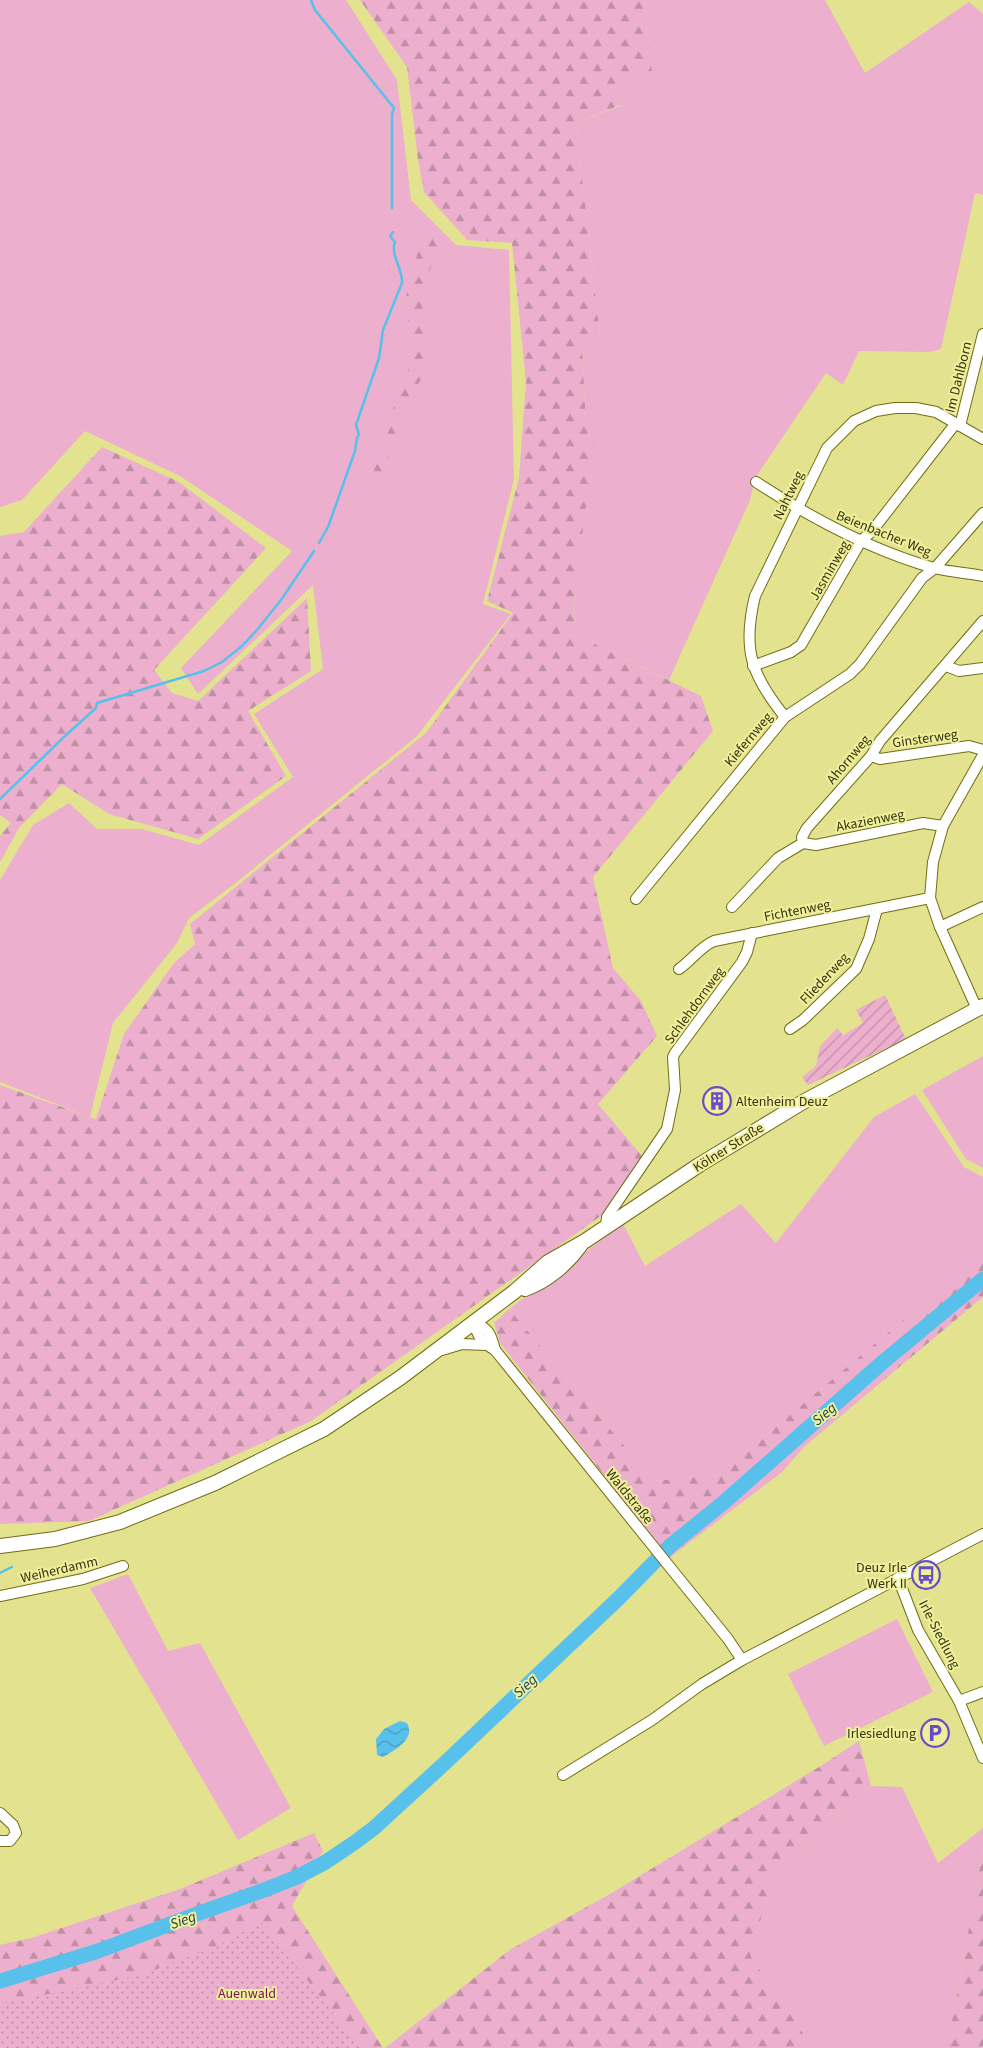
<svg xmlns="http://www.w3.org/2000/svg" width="983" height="2048" font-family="'Source Sans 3',sans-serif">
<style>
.grass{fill:#ecafcd}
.forest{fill:url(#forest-firs)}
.park{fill:url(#park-dots)}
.garden{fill:url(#garden-furrows)}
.water{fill:url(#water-waves)}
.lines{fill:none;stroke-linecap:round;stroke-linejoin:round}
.stream{stroke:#57c0eb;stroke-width:2.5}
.river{stroke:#57c0eb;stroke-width:15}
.minor-casing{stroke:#706e15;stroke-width:12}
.secondary-casing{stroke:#706e15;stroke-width:16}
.minor{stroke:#fff;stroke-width:10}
.secondary{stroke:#fff;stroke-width:14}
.labels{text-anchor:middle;stroke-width:4;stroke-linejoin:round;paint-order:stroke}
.street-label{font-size:14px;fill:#343310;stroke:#f0f09c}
.poi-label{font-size:14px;fill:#343310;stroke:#f0f09c;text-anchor:end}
.park-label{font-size:14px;fill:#791754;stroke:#f0f09c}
.water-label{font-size:15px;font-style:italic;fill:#0f3e50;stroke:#f0f09c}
</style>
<defs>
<pattern id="forest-firs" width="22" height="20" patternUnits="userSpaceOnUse" patternTransform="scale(1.25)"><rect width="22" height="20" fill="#ecafcd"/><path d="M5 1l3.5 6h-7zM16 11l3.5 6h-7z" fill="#c08fa5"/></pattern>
<pattern id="park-dots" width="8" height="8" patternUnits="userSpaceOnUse" patternTransform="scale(1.25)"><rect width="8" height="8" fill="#ecafcd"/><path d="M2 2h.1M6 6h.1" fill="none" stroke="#c08fa5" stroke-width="1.8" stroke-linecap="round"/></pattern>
<pattern id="garden-furrows" width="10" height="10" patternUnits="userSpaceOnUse" patternTransform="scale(1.25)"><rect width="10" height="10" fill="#ecafcd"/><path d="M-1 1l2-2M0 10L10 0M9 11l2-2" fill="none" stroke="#c08fa5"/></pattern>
<pattern id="water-waves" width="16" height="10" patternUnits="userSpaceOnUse" patternTransform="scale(1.25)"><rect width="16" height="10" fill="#57c0eb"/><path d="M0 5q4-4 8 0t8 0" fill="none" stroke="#499dbd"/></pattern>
</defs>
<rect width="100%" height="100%" fill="#e3e38f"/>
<g class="grass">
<polygon points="0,0 346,0 397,80 411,200 456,245 509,250 514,479 483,604 511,614 417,736 233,885 189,918 177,943 113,1023 90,1117 0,1082 0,880 33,825 69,803 97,829 142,829 199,845 293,777 254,714 323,669 313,585 198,694 181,668 292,551 180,476 85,431 22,500 0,507"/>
<polygon points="643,0 825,0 865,73 969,2 983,14 983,195 975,193 941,349 930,352 859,351 843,385 826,373 755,478 750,500 669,680 574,634 575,587 586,425 582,345 600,337 576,123 620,106 615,86 652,71"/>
<polygon points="983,1056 983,1168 966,1159 922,1090"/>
<polygon points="915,1094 964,1167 983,1177 983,1253 718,1475 654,1481 509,1309 623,1224 645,1266 741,1204 776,1243 874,1117"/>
<polygon points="128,1574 168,1651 200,1643 291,1808 238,1840 90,1588"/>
<polygon points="897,1619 933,1692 824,1746 788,1674"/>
<polygon points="871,1786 902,1787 938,1863 983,1828 983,1849 953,2017 942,2048 805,2048 803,2033 751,1957 771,1880"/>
</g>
<g class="forest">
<polygon points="360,0 643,0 652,71 615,86 620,105 576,123 600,337 582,346 586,425 596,432 575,587 574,634 701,696 713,731 593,877 613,968 641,1001 657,1036 598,1104 642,1156 608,1211 311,1421 89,1521 0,1524 0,1085 96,1119 124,1034 174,963 195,944 190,924 426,733 513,613 487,601 519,478 526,382 512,243 467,240 424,192 418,160 407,67"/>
<polygon points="426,221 435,226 441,236 422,295 426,372 407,401 383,472 379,480 372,483 371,478 391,425 395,399 412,361 406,297"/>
<polygon points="102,447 179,482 266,548 154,670 172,693 198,701 307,598 311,671 248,711 286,776 198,839 109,814 62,784 19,828 0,862 0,836 11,823 0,815 0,536 24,532"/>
<polygon points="983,1253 983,1297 805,1446 782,1472 669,1558 500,1343 494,1323 509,1309 654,1481 718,1475"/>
<polygon points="859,1741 871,1786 771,1880 751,1957 803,2033 805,2048 385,2048 511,1949 610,1894 819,1767"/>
<polygon points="314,1833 323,1851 292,1906 383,2048 0,2048 0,1945 31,1938 180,1889"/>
<polygon points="983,1849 983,2048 942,2048 953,2017"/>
</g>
<polygon class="park" points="262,1922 360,2048 0,2048 0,2004 141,1975 214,1947"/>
<polygon class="garden" points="885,995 906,1039 808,1085 802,1077 816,1066 820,1046 837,1028 843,1035 863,1023 856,1010"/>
<path class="water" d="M400 1721 407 1723C416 1739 395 1750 383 1757L377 1755 376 1739 384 1729Z"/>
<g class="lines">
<g class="stream">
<polyline points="311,0 315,10 394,108 392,114 392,208"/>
<path d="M319 543 328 527 355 451 357 438 359 435 356 425 379 358 383 330 402 283C403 269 390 255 395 242L390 236 393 232"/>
<polyline points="0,799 66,735 96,708 97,703 204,671 222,662 242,646 257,630 281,600 314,551"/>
<polyline points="0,1573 12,1567"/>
</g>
<polyline class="river" points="0,1981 98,1951 205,1911 264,1890 297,1877 324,1863 354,1843 374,1828 446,1762 620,1597 671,1545 723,1503 883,1362 983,1279"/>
<defs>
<g id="minor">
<polyline points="960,426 983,334"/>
<path d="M756 482C811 518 870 550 934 568 950 572 967 573 983 576"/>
<polyline points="753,666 791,652 801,645 861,541 872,531 956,423"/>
<polyline points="946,666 959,671 983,668"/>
<path d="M785 717C751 675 742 649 755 596L827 448 854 421 876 411 895 408H916L936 412 983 439"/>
<polyline points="871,756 880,759 969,746 983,750"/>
<polyline points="803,843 816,845 923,823 943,826"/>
<polyline points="636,899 785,717 850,674 860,664 922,578 935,568 983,513"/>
<polyline points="732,907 778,858 803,843 802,837 807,828 871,756 880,741 983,621"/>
<polyline points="940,927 983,907"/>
<path d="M679 969C692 960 700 947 714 941L930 898"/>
<polyline points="977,1009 940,927 930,898 933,862 943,826 983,755"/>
<polyline points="790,1029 803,1020 856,969 869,939 877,909"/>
<polyline points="606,1227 607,1217 667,1129 675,1090 673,1057 675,1053 742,962 747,952 752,933"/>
<path d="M474 1322C477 1336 482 1343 495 1350L673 1571 728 1639 742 1660 983 1534"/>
<path d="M474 1322C489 1329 491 1334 495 1350"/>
<polyline points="442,1350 462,1344 486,1345"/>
<polyline points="898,1578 918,1630 959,1701 983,1758"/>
<polyline points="0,1596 83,1579 123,1566"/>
<polyline points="959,1701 983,1692"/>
<polyline points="563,1775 652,1720 702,1684 742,1660"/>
<polyline points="0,1813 13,1825 16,1833 10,1841 0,1841"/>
</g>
<g id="secondary">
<path d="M525 1289C546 1282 567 1264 580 1246"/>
<polyline points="0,1546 55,1539 120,1522 215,1483 324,1429 400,1378 514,1292 548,1262 585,1241 699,1165 803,1102 983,1006"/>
</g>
</defs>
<use href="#minor" class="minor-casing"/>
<use href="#secondary" class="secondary-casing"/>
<use href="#minor" class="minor"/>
<use href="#secondary" class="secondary"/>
</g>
<defs>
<symbol id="building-ring" viewBox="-11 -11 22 22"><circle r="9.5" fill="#f0f09c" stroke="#674dc6" stroke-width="1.5"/><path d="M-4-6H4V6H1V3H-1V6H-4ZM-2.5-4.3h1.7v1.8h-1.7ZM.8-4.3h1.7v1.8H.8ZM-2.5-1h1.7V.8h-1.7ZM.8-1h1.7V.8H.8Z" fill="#674dc6"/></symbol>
<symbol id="bus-ring" viewBox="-11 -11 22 22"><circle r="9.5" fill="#f0f09c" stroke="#674dc6" stroke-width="1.5"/><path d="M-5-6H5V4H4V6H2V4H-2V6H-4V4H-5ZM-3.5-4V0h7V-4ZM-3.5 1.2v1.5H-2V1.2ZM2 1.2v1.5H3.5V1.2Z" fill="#674dc6"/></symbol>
<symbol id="parking-ring" viewBox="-11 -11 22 22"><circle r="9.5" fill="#f0f09c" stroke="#674dc6" stroke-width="1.5"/><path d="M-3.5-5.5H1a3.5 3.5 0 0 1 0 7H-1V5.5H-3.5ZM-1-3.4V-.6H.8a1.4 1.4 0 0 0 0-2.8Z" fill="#674dc6"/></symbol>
</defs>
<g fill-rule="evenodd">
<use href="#building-ring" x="701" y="1085" width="32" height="32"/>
<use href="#bus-ring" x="910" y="1559" width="32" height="32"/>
<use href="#parking-ring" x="919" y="1717" width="32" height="32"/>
</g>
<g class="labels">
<g class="street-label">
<text transform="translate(958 377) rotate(-76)" y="5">Im Dahlborn</text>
<text transform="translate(788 495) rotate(-64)" y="5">Nahtweg</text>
<text transform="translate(884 533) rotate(22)" y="5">Beienbacher Weg</text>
<text transform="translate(829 570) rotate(-60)" y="5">Jasminweg</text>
<text transform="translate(925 738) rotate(-8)" y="5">Ginsterweg</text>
<text transform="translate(748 739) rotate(-50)" y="5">Kiefernweg</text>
<text transform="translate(848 759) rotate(-50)" y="5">Ahornweg</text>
<text transform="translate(870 820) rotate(-11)" y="5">Akazienweg</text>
<text transform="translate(797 910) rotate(-11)" y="5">Fichtenweg</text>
<text transform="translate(824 978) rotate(-47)" y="5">Fliederweg</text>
<text transform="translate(694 1005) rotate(-54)" y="5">Schlehdornweg</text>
<text transform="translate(728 1147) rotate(-32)" y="5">Kölner Straße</text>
<text transform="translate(630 1496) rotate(51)" y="5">Waldstraße</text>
<text transform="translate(59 1569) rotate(-13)" y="5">Weiherdamm</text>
<text transform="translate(940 1634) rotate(63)" y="5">Irle-Siedlung</text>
</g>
<g class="poi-label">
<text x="736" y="1106" text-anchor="start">Altenheim Deuz</text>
<text x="907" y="1572">Deuz Irle<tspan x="907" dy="16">Werk II</tspan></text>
<text x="916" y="1738">Irlesiedlung</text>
</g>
<g class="park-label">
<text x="247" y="1998">Auenwald</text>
</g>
<g class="water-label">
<text transform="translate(824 1414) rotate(-40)" y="5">Sieg</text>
<text transform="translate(525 1686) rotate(-43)" y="5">Sieg</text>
<text transform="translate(183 1920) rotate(-20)" y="5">Sieg</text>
</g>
</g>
</svg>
